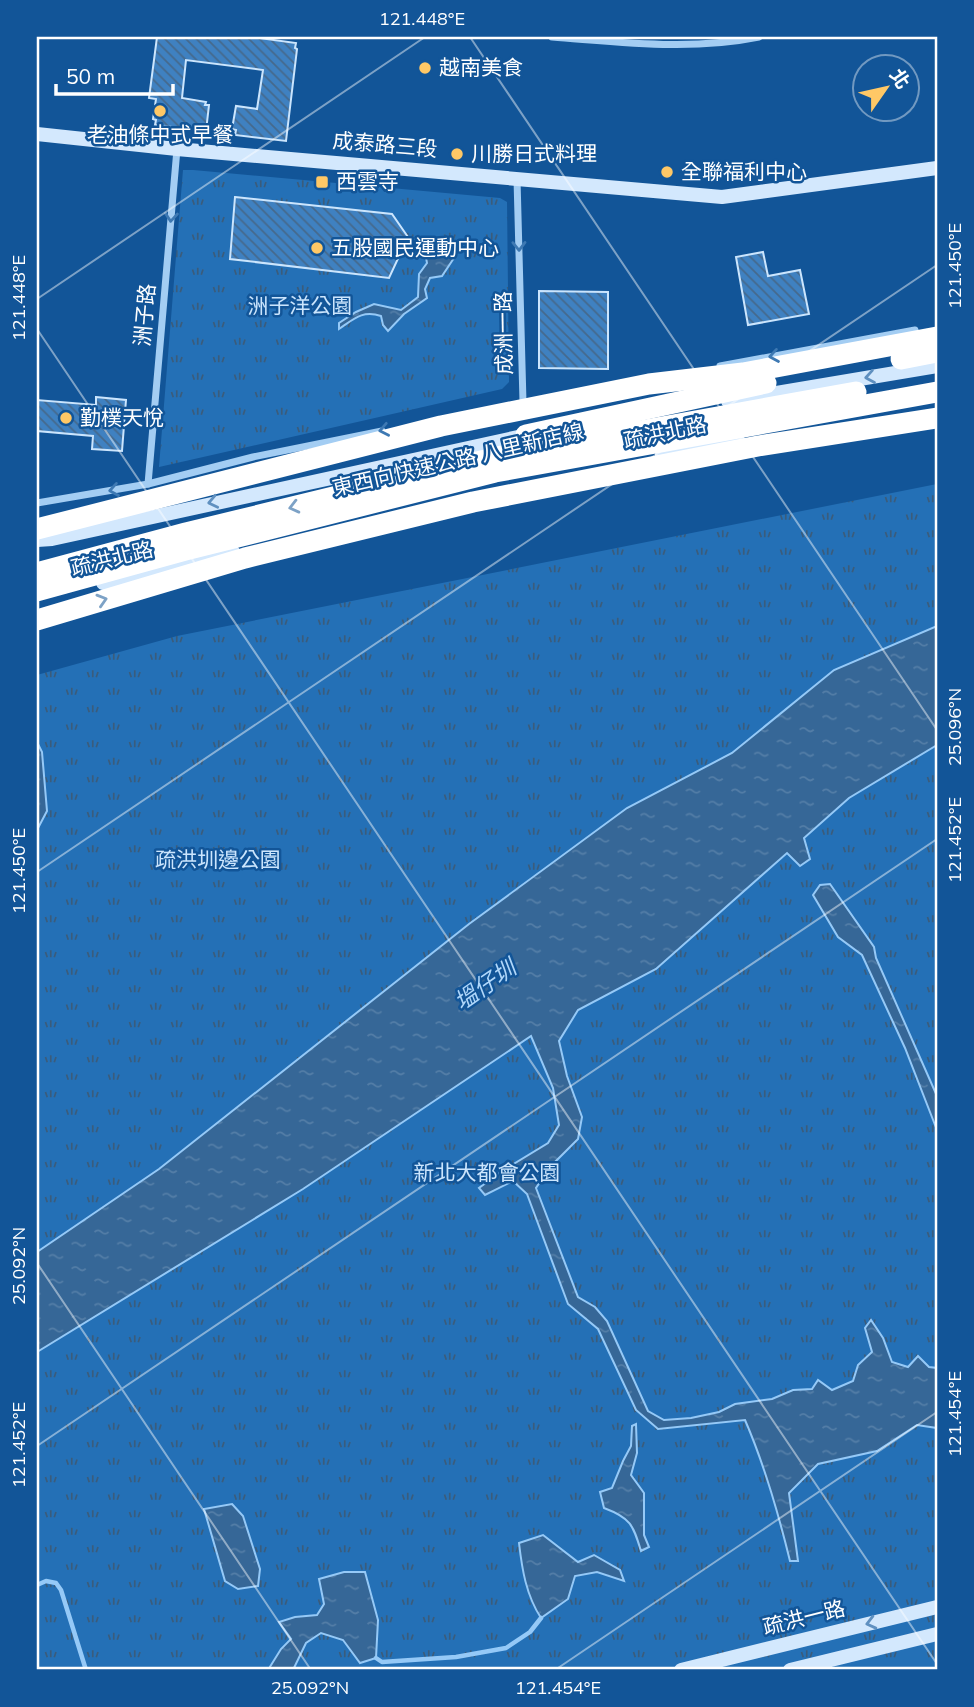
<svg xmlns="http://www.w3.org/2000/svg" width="974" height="1707" font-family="Mulish,'Noto Sans TC',sans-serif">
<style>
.park{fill:url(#park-tufts)}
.water{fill:url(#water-ripples);stroke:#95c9f7;stroke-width:2}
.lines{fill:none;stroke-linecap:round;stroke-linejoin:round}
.stream{stroke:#95c9f7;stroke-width:4.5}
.building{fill:url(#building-back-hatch);stroke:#cbe5fd;stroke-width:2}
.street{stroke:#a3cdf3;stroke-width:7}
.secondary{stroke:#d3e8fd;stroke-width:14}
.highway{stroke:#fff;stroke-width:21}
.oneway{stroke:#3e79b3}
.oneway2{stroke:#5f90c0}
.oneway3{stroke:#7da2c6}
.ticks{fill:none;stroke:#fff;stroke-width:2;stroke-opacity:0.45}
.poi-dot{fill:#ffc866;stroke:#125598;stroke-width:2.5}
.labels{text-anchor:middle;stroke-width:5;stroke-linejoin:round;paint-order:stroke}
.poi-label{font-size:21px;fill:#fff;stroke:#125598;text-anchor:start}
.street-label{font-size:21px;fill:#fff;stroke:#125598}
.park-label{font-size:21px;fill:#cbe5fd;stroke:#125598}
.water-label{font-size:23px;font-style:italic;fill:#b0d7fa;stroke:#125598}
.neatline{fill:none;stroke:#fff;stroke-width:2.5}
.ticks-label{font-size:18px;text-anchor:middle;fill:#fff}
</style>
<defs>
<pattern id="park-tufts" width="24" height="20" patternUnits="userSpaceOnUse" patternTransform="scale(1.75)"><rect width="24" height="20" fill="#2470b6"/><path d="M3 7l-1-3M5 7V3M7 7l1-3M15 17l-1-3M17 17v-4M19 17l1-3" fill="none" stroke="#3a5c7c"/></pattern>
<pattern id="water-ripples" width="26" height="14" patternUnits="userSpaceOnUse" patternTransform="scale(1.75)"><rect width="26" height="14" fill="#366797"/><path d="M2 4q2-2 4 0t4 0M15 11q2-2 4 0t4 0" fill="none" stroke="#547ea7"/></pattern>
<pattern id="building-back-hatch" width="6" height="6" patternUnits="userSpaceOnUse" patternTransform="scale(1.75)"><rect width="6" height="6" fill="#3f81c1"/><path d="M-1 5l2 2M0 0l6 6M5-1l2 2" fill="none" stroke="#45698c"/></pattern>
</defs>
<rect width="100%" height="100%" fill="#125598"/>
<g class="park">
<polygon points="183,170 193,170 489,197 500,198 507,202 509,382 502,389 159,467"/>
<polygon points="937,484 937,1670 37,1670 37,675 177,636"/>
</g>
<g class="water">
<path d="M445 240 449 248 456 255 442 276 430 278 425 289 427 298 404 314 388 331 383 325 381 316C362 310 354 319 339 329V323L356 312 374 304 401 310 418 297 419 274 427 263 425 252 434 243Z"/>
<path d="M937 626V745L849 798 804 838 810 859 800 866 787 853 656 969 578 1010 559 1041 567 1076 582 1117 578 1139 551 1166 536 1188 578 1297 595 1307 607 1321 648 1411 664 1420 691 1418 719 1412 735 1404 772 1399 793 1390 812 1389 818 1380 832 1390 853 1381 858 1365 872 1352 865 1328 871 1320 883 1338 892 1362 908 1367 918 1356 929 1367 937 1368V1428L917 1425 877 1451 818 1464 789 1493 798 1561H790C778 1512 765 1466 745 1420L658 1429 636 1410 598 1329 568 1304 527 1194 513 1181 485 1195 479 1188 502 1171 548 1143 559 1125 553 1088 531 1036 303 1189 37 1352V1252L159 1169 469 924 627 808 732 753 834 670Z"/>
<polygon points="37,742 42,752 47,811 37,830"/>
<polygon points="830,884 874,947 876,958 937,1096 937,1130 905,1048 862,955 838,937 813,895 820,885"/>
<path d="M636 1424 637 1453 631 1475 644 1493V1535L649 1547 641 1551C633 1525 631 1518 604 1508L600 1492 612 1488 623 1461 631 1446 632 1426Z"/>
<polygon points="232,1504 243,1516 260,1569 258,1586 238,1589 225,1581 204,1509"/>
<path d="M543 1535 578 1562 594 1555 620 1570 624 1581 597 1572 575 1576 568 1599 541 1618C526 1595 522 1569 519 1543Z"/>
<polygon points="344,1572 365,1572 378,1620 376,1658 360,1663 343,1640 321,1633 306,1643 293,1670 268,1670 281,1649 291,1639 279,1622 295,1617 317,1615 324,1604 319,1579"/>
</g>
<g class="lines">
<g class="stream">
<polyline points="37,1585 46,1581 56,1583 61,1590 86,1670"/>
<polyline points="376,1658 382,1662 456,1657 506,1648 530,1632 541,1618"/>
</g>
</g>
<g class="building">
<polygon points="157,37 253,37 296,43 295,48 297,49 286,141 235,135 236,130 232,129 236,106 257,109 263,70 186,60 182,98 206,102 205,105 209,105 206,131 155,125 156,120 153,119 156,99 149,98"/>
<polygon points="235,197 392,214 408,237 389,278 230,259"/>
<polygon points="763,252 768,276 800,270 809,314 748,325 736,257"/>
<polygon points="539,291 608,292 608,369 539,368"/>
<polygon points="96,397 126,400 122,451 92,449 93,436 37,431 37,400 96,405"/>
</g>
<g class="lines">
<g class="street">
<path d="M552 37C621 42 690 51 759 37"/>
<polyline points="517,179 523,402"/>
<polyline points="720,366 915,330"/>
<polyline points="148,484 177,149"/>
<polyline points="37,503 148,484 253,457 382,431"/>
</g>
<g class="secondary">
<polyline points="37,134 177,149 722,197 937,168"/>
<polyline points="728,401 937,366"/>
<polyline points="662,455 738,440"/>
<polyline points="37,540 52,539 532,434"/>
<polyline points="103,583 233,552"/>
<polyline points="681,1670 937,1607"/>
<polyline points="790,1670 937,1634"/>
</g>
<g class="highway">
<polyline points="901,359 937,352"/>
<polyline points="526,435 766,383"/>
<polyline points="37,529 441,426 649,384 743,373 937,337"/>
<polyline points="37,573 186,533 502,456 856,392"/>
<polyline points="37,591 186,550 495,472 937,392"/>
<polyline points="37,620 245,558 473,502 758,446 937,418"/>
</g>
</g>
<defs><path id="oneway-chevron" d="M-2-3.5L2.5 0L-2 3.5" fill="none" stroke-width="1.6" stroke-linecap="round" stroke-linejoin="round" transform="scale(1.75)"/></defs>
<g class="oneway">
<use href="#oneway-chevron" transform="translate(171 217) rotate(95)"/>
<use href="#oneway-chevron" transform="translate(519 246) rotate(89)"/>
<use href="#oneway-chevron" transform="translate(774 356) rotate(170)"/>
<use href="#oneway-chevron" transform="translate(384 430) rotate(169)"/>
<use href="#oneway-chevron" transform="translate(114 490) rotate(170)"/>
</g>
<g class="oneway2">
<use href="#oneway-chevron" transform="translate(870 377) rotate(170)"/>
<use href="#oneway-chevron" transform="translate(213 502) rotate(168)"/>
<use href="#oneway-chevron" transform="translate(871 1623) rotate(166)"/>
</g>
<g class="oneway3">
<use href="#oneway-chevron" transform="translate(294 507) rotate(166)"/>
<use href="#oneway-chevron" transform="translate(102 600) rotate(-17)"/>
</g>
<path class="ticks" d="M470 37 937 730M37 299 425 37M37 329 937 1664M37 872 937 265M37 1263 311 1670M37 1446 937 839M555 1670 937 1412"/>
<g class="poi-dot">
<circle cx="425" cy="68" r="7"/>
<circle cx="160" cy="111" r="7"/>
<circle cx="457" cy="154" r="7"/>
<circle cx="667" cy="172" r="7"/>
<rect x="315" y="175" width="14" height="14" rx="3.5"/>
<circle cx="317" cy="248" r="7"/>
<circle cx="66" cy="418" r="7"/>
</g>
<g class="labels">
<g class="poi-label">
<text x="439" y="75">越南美食</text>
<text x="160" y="142" text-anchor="middle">老油條中式早餐</text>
<text x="471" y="161">川勝日式料理</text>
<text x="681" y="179">全聯福利中心</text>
<text x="336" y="189">西雲寺</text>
<text x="331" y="255">五股國民運動中心</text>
<text x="80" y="425">勤樸天悅</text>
</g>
<g class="street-label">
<text transform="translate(385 145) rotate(5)" y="7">成泰路三段</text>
<text transform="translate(145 315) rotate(-85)" y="7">洲子路</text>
<text transform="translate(504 333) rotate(-91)" y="7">成洲一路</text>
<text transform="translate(665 433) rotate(-12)" y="7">疏洪北路</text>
<text transform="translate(458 460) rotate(-13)" y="7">東西向快速公路 八里新店線</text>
<text transform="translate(112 559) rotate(-14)" y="7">疏洪北路</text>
<text transform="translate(804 1618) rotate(-14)" y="7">疏洪一路</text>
</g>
<g class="park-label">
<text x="300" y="313">洲子洋公園</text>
<text x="218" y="867">疏洪圳邊公園</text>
<text x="487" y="1180">新北大都會公園</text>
</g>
<g class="water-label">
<text transform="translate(485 985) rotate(-35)" y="8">塭仔圳</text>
</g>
</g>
<rect width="974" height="1707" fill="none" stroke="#125598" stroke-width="77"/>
<g transform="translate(886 88) rotate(56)"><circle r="33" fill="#125598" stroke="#7199c1" stroke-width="2"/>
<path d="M0-5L12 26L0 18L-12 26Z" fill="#ffc866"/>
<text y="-10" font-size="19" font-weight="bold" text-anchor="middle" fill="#ffffff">北</text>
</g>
<path d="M56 84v10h117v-10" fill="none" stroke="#ffffff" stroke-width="3.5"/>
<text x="66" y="84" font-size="21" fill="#ffffff" stroke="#125598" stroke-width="5" paint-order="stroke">50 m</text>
<rect x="38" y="38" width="898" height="1630" class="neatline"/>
<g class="ticks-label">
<text x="422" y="25">121.448°E</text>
<text transform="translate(955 266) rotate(-90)" y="6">121.450°E</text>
<text transform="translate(19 298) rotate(-90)" y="6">121.448°E</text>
<text transform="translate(955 727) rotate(-90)" y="6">25.096°N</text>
<text transform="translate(955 840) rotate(-90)" y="6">121.452°E</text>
<text transform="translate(19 871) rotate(-90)" y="6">121.450°E</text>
<text transform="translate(19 1266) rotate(-90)" y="6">25.092°N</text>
<text transform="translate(955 1414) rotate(-90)" y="6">121.454°E</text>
<text transform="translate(19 1445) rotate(-90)" y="6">121.452°E</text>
<text x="310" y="1694">25.092°N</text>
<text x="558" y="1694">121.454°E</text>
</g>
</svg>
